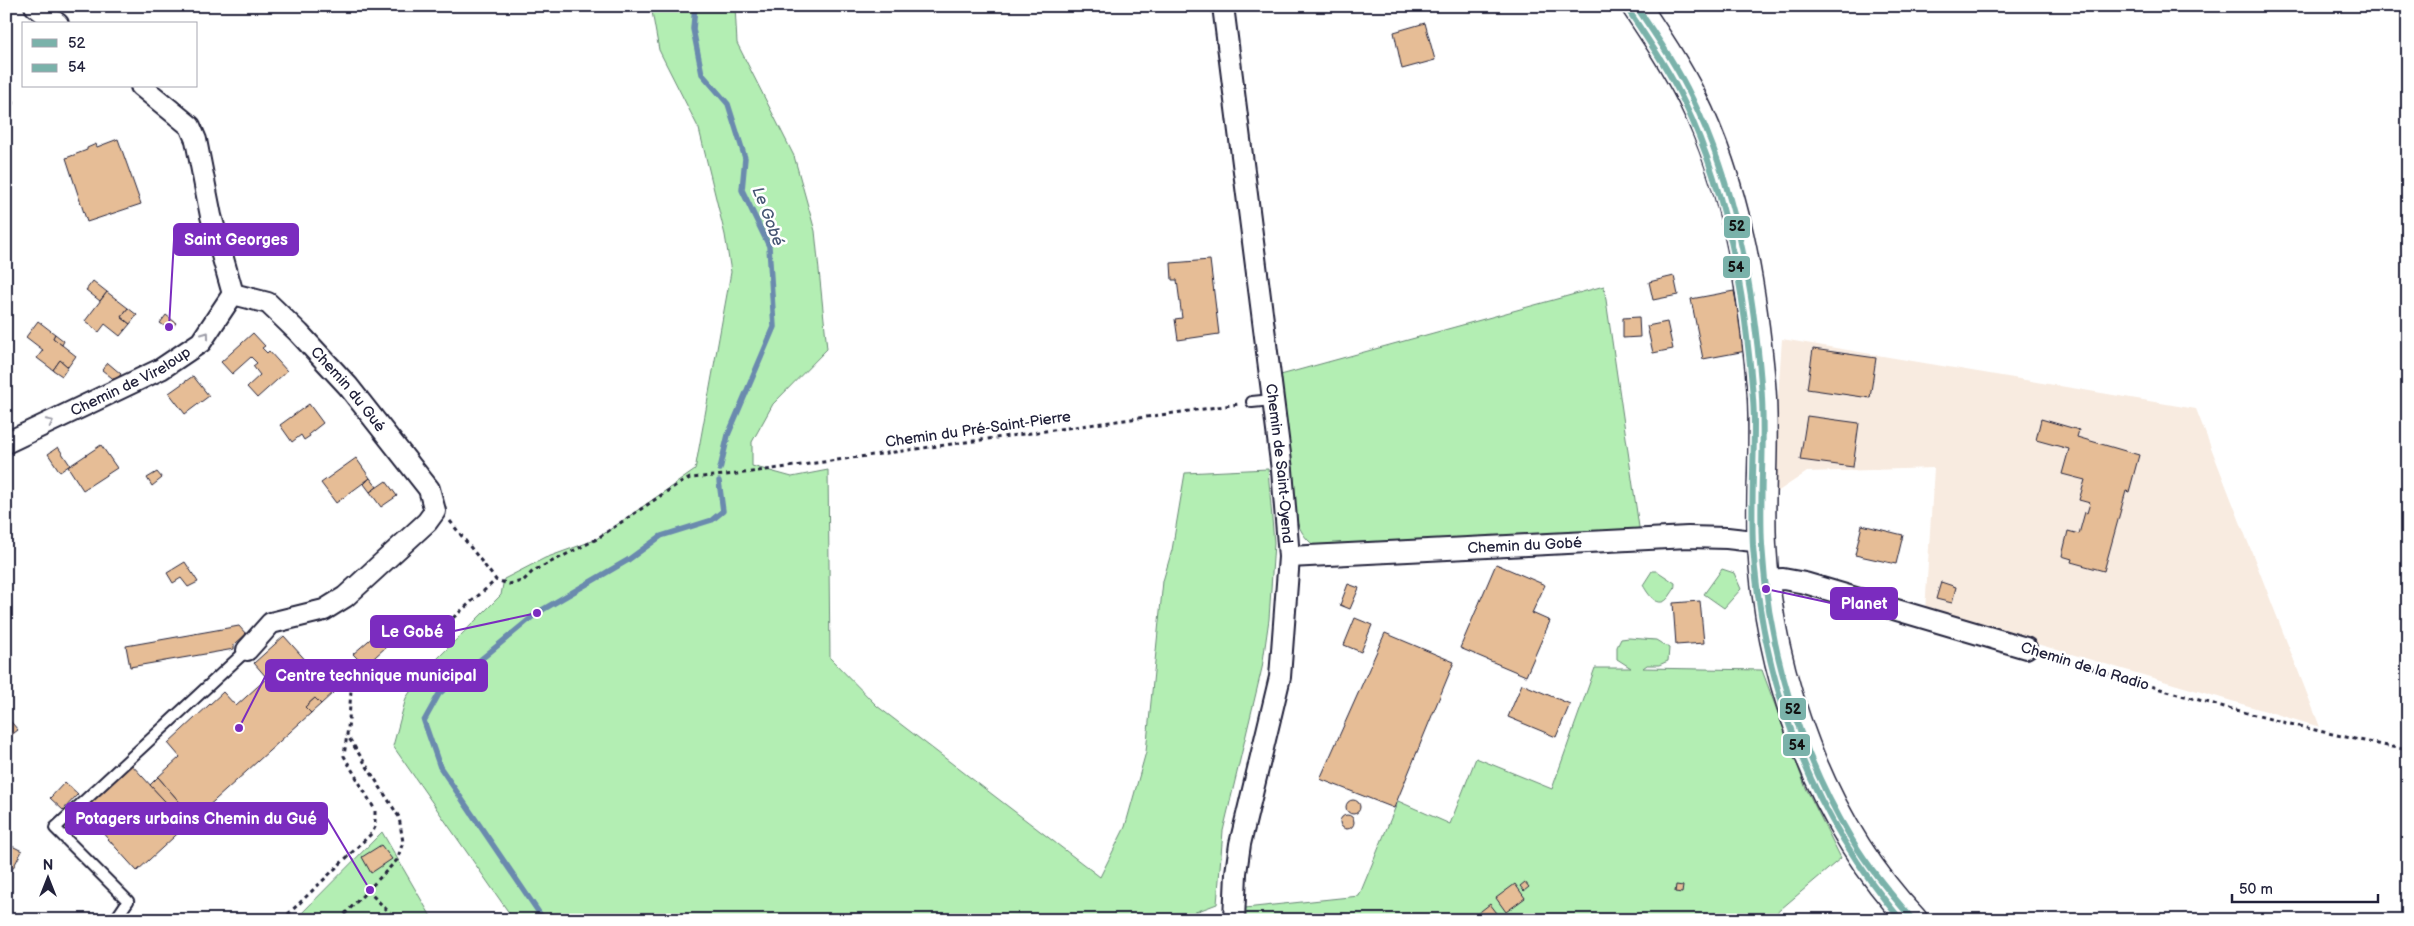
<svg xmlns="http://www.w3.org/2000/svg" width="2414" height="926" font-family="'Balsamiq Sans',sans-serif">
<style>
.built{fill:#f8ebe0}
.green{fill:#b3eeb3;stroke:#6a8877}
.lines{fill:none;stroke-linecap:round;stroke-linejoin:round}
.stream{stroke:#6b8aae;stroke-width:5.5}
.building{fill:#e6bd96;stroke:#22223b}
.service-casing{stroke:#22223b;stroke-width:14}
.minor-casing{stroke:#22223b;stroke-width:24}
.secondary-casing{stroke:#22223b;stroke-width:31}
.path{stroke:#22223b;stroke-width:3;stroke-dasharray:4 4;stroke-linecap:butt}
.service{stroke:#fff;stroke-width:10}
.minor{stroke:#fff;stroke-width:20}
.secondary{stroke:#fff;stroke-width:28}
.bus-1-casing{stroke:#fff;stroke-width:10}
.bus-2-casing{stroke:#fff;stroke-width:10}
.bus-1{stroke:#7ab2aa;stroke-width:6}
.bus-2{stroke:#7ab2aa;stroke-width:6}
.oneway{stroke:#9c9ca7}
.labels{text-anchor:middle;stroke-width:5;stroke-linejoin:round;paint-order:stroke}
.street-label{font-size:15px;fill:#22223b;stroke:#fff}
.water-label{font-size:16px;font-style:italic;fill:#475674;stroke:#fff}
.leader{fill:none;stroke:#7b2cbf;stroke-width:2}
.callout-dot{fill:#7b2cbf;stroke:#fff;stroke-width:2}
.callout{fill:#7b2cbf;stroke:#7b2cbf;stroke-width:2}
.callout-label{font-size:16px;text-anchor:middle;font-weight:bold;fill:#fff}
.line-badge{stroke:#fff;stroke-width:2}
.pale-badge-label{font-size:14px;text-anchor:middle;font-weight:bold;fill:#111}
</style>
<rect width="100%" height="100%" fill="#fff"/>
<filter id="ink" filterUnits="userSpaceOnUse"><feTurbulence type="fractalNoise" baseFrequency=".02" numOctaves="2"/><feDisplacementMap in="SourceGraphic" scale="10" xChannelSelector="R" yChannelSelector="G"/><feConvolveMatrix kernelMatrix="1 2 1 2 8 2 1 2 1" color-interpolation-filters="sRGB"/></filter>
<g filter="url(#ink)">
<polygon class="built" points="1782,339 2196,409 2320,727 1925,611 1934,468 1807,472 1777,492 1777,412"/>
<g class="green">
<polygon points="651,6 735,6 737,43 794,156 815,231 827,349 773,404 752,442 752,466 792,477 828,470 830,658 877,706 1100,877 1125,827 1146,752 1163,581 1172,550 1185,473 1268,469 1274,543 1269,619 1262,668 1223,831 1217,904 1174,920 514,920 393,746 406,698 422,674 501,595 504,579 545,558 595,540 695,470 731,272 725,235 699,129 659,50"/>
<path d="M1604 286 1640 534 1318 548C1307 541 1302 534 1297 522L1277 376Z"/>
<polygon points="1722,569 1734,573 1741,589 1724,608 1704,594"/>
<path d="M1652 571H1657L1675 583C1675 588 1674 590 1671 594 1661 611 1650 598 1643 585Z"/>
<polygon points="1629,638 1656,640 1669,648 1668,661 1659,665 1647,665 1643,668 1762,670 1805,786 1841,858 1768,920 1247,920 1245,908 1359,896 1398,801 1450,824 1476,758 1552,789 1595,668 1631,668 1617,659 1617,647 1621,639"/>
<polygon points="382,832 433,920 295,920"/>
</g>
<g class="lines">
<g class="stream">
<polyline points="695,6 693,29 702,74 728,104 745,158 742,190 769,246 774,327 728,435 720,469"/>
<polyline points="544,920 440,767 424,721 439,694 537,613 628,560 661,536 712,520 723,511 719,481"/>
</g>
</g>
<g class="building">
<polygon points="1425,23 1435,60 1402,69 1394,32"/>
<polygon points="6,81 14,104 6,106"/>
<polygon points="118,139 141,204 87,222 66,158 87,150 87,148 96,144 97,147"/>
<polygon points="1210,260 1219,334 1178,340 1175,319 1182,318 1177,280 1172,280 1171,263"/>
<polygon points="1674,276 1678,295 1653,300 1649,282"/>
<polygon points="93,281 107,292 100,301 86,290"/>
<polygon points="1734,291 1746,351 1703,359 1691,299"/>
<polygon points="107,292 128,308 121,317 130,324 120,336 105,324 99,332 85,321"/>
<polygon points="128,308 137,315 130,324 121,317"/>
<polygon points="166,315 176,323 170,330 160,323"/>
<polygon points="1639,317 1640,337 1623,338 1623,318"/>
<polygon points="38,321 55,334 53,338 76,356 68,367 60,360 53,370 37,358 43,350 26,337"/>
<polygon points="1667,322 1673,349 1653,353 1647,326"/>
<polygon points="253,333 265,346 262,348 267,353 269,351 287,371 257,398 247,387 260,375 253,366 257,363 251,357 232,374 221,362"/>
<polygon points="55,334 64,341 62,345 53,338"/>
<polygon points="1813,349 1876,358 1870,398 1807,389"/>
<polygon points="60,360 68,367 62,376 53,370"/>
<polygon points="108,363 121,374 116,381 102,370"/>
<polygon points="193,376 209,396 185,414 169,393"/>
<polygon points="309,404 323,423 309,434 310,436 304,440 301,435 292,442 280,425"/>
<polygon points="1807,416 1859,423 1853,467 1800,460"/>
<polygon points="2041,419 2079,430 2077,437 2139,455 2129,492 2126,491 2104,571 2071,562 2072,559 2062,556 2068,531 2079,534 2085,512 2087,513 2090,503 2079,500 2085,480 2062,474 2069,449 2036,440"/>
<polygon points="101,445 117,468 83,490 68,467"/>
<polygon points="58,447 70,465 60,472 48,454"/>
<polygon points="356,458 370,478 336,503 321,483"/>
<polygon points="157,472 162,478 152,486 147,478"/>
<polygon points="370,478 377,487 370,492 364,484"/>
<polygon points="386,481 397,496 381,507 370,492"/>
<polygon points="1862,525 1903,535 1896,564 1855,555"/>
<polygon points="185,562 198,582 188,587 181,578 173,583 167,573"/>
<polygon points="1496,564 1545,585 1532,613 1550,621 1526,676 1460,648"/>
<polygon points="1941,582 1956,587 1952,603 1936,599"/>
<polygon points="1348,584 1359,588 1350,609 1340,605"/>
<polygon points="1700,601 1704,643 1676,645 1673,603"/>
<polygon points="1355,618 1372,625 1361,652 1344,645"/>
<polygon points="239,626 246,634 234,645 234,649 130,667 126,646"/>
<polygon points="1385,633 1454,662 1394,808 1320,779"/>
<polygon points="375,635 386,647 365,666 353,654"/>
<polygon points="284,636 334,692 321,704 315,698 305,707 311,713 194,819 158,777 180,757 168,743 223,692 236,706 267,678 254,663"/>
<polygon points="1522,684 1570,704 1556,737 1508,717"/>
<polygon points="315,698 321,704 311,713 305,707"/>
<polygon points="6,716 18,730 6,739"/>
<polygon points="131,764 187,825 137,871 99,829 106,823 88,803"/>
<polygon points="158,777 194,819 187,825 150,785"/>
<polygon points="65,782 78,794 63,810 50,798"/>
<circle cx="1353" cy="807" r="7"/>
<circle cx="1347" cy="822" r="7"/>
<polygon points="6,843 22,851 6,881"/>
<polygon points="381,845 392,859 371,873 362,857"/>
<polygon points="1525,882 1529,887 1524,891 1520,886"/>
<polygon points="1515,884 1525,898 1506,912 1496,898"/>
<polygon points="1676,885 1683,886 1682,893 1675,892"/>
<polygon points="1490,904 1500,917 1497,920 1473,920 1472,918"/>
</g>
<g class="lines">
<defs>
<g id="service">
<polyline points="1252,402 1272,400"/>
<polyline points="115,920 128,901 55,828 247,650"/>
</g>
<g id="minor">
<polyline points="35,6 58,24"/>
<path id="s1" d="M1223 6 1282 470 1289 557 1280 677 1240 844 1236 873 1234 920"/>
<path id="s2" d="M141 86 190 126 196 140 211 216 233 294 268 303 299 333 348 386 429 489 435 511 427 522 345 597 324 610 271 623 247 650"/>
<path id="s3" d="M6 443 161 369 201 342 233 294"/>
<path id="s4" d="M1289 557 1688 537 1727 538 1762 542"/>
<polyline points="1765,580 1783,579 1805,583 2026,648"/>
</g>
<path id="secondary" d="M1636 6C1656 36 1676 66 1692 98 1736 186 1752 286 1761 383 1766 437 1759 491 1762 545 1769 677 1821 823 1913 920"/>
</defs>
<use href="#service" class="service-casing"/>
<use href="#minor" class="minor-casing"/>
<use href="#secondary" class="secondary-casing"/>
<g class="path">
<polyline points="450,521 496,580 509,584 523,581 533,571 595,540 675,486 690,478 737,474 1239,404"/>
<polyline points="429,639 496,580"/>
<path d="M2044 654C2163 691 2284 726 2408 750"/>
<polyline points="367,890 397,920"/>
<polyline points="134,915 141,920"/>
<polyline points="282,920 372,833 375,827 375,810 344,756 349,720 353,659"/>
<polyline points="339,920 397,860 403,842 399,817 347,735"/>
</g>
<use href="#service" class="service"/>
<use href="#minor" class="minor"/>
<use href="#secondary" class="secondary"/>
<defs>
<path id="bus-1" d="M1636 6C1656 36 1677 66 1692 98 1735 187 1753 285 1761 383 1766 437 1759 491 1762 545 1768 648 1798 749 1851 838 1868 867 1891 894 1913 920"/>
<path id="bus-2" d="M1629 11C1648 40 1669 70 1684 102 1721 179 1739 262 1748 346 1751 372 1754 398 1754 424 1754 465 1751 505 1753 546 1763 686 1811 813 1901 920"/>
</defs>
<use href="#bus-1" class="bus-1-casing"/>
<use href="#bus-2" class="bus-2-casing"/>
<use href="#bus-1" class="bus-1"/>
<use href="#bus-2" class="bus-2"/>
</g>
<defs><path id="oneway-chevron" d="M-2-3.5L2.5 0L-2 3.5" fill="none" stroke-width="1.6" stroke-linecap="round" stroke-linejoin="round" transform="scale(1.25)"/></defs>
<g class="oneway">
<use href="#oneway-chevron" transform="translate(206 335) rotate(-54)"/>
<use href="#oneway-chevron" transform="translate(50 422) rotate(-26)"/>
</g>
</g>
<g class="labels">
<g class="street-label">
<text dy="5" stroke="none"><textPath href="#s3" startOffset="139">Chemin de Vireloup</textPath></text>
<text dy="5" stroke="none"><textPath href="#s2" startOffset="391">Chemin du Gué</textPath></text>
<text transform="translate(978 429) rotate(-8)" y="5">Chemin du Pré-Saint-Pierre</text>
<text dy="5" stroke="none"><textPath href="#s1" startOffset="461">Chemin de Saint-Oyend</textPath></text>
<text dy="5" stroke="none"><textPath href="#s4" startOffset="236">Chemin du Gobé</textPath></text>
<text transform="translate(2085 666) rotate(17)" y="5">Chemin de la Radio</text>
</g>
<g class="water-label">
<text transform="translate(769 216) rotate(69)" y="6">Le Gobé</text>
</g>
</g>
<path class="leader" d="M169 327L174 240M1766 589L1831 603M537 613L454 631M239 728L266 675M370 890L327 818"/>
<g class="callout-dot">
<circle cx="169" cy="327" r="5"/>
<circle cx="1766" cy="589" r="5"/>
<circle cx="537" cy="613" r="5"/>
<circle cx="239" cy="728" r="5"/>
<circle cx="370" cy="890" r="5"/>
</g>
<g class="callout">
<rect x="174" y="224" width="124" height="31" rx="5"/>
<rect x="1831" y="588" width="66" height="31" rx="5"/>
<rect x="371" y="616" width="83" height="31" rx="5"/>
<rect x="266" y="660" width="221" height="31" rx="5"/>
<rect x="66" y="803" width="261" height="31" rx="5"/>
</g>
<g class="callout-label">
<text x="236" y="245">Saint Georges</text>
<text x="1864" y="609">Planet</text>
<text x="412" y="637">Le Gobé</text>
<text x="376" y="681">Centre technique municipal</text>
<text x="196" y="824">Potagers urbains Chemin du Gué</text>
</g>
<g class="line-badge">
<rect x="1723" y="215" width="28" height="24" rx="5" fill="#7ab2aa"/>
<rect x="1722" y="255" width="29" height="24" rx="5" fill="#7ab2aa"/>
<rect x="1779" y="697" width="28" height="24" rx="5" fill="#7ab2aa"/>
<rect x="1782" y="733" width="29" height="24" rx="5" fill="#7ab2aa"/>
</g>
<g class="pale-badge-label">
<text x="1737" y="231">52</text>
<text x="1736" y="272">54</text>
<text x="1793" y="714">52</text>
<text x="1797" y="750">54</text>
</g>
<rect width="2414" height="926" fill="none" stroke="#fff" stroke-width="25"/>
<rect x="12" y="12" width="2389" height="901" fill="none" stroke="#22223b" stroke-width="2" filter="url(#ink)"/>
<rect x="22" y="22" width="175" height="65" fill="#ffffff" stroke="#a7a7b1"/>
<rect x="32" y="39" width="25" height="8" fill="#7ab2aa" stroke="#a7a7b1"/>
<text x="68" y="48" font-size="15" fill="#22223b">52</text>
<rect x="32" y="64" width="25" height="8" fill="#7ab2aa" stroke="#a7a7b1"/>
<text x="68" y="72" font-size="15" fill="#22223b">54</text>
<g transform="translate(48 878)" stroke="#ffffff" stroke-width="4" paint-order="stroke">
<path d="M0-4L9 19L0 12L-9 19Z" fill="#22223b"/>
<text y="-8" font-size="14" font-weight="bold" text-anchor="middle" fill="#22223b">N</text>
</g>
<path d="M2232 894v8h146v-8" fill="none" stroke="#22223b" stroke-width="2.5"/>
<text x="2239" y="894" font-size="15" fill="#22223b" stroke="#ffffff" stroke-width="4" paint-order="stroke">50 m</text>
</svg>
